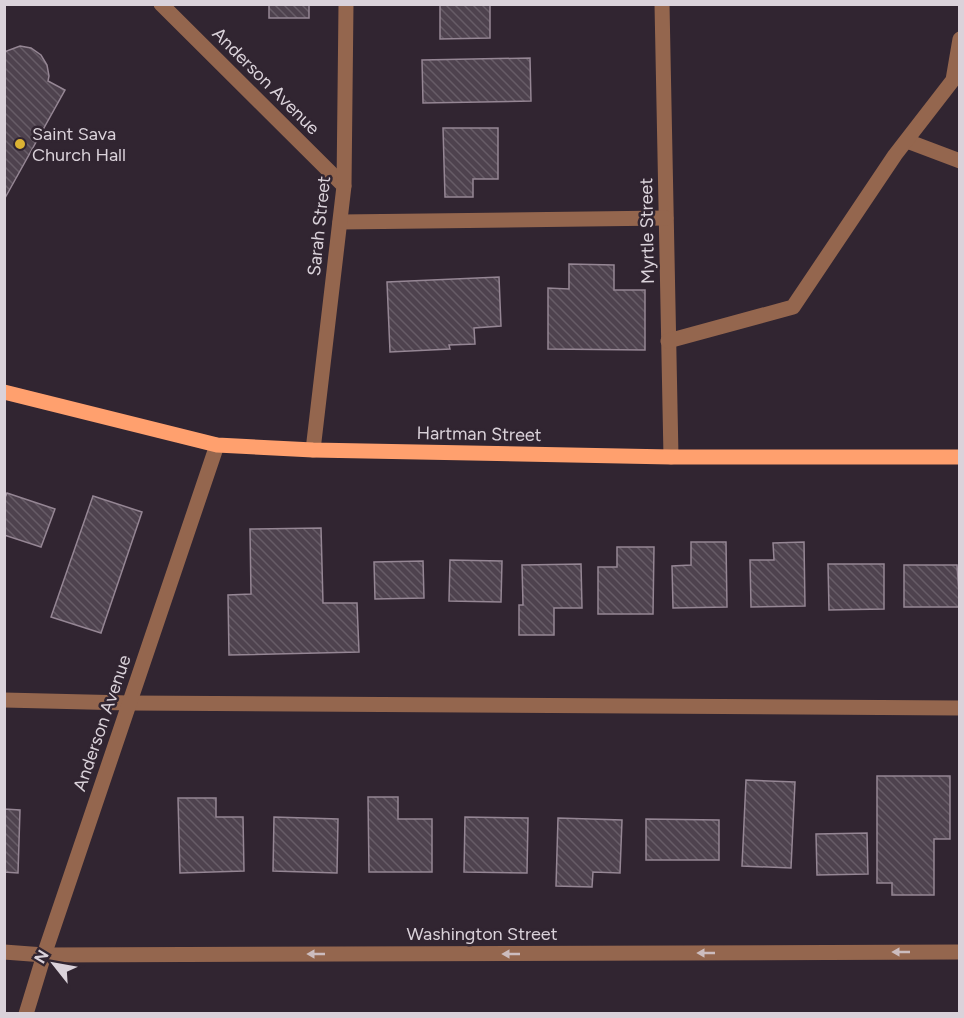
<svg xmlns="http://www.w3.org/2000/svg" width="964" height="1018" font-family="Figtree,sans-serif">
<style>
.building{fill:url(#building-back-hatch);stroke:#958694;stroke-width:1.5}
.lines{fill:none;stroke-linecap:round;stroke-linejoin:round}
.minor{stroke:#94664e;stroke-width:15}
.major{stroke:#ffa06e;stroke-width:15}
.oneway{fill:#ccbcbe}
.poi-dot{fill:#dbb233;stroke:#312531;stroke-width:2}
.labels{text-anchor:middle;stroke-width:5;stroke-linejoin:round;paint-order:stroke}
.street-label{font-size:18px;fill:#dad2da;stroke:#312531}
.poi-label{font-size:18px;fill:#dad2da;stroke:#312531;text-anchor:start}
</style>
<defs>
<pattern id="building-back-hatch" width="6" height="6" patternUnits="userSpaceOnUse" patternTransform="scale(1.5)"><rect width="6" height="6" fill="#4e424e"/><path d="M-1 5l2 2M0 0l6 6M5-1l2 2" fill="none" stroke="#675c67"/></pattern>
</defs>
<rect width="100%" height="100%" fill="#312531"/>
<g class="building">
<rect x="269" y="4" width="40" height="14"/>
<polygon points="440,4 490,4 490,38 440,39"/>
<polygon points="20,46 31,48 41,55 47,65 49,76 48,81 65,90 5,198 4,52"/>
<polygon points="530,58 531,101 423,103 422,60"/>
<polygon points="443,128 498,128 498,179 473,179 473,197 445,197"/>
<polygon points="569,264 614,265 614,290 645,290 645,350 548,349 548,288 569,289"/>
<polygon points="499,277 501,326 474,328 475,344 449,345 450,349 390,352 387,282"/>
<polygon points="7,493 55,509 41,547 4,535 4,500"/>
<polygon points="93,496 142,512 101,633 51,617"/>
<polygon points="321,528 323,603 357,603 359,652 229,655 228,595 251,594 250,529"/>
<polygon points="691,542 726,542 727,607 673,608 672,566 691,565"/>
<polygon points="804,542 805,606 751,607 750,560 774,560 773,543"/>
<polygon points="617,547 654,547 653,614 598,614 598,567 617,567"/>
<polygon points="450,560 502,561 501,602 449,601"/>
<polygon points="423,561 424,598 375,599 374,562"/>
<polygon points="581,564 582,608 554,608 554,635 519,635 519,605 523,605 522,565"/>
<polygon points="828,564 884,564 884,609 829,610"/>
<polygon points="904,565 957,565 960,607 904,607"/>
<polygon points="877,776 950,776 950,839 934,839 934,895 892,895 892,883 877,883"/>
<polygon points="746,780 795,782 791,868 742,866"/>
<polygon points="368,797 398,797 398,819 432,819 432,872 369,872"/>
<polygon points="178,798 216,798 216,817 243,817 244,871 180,873"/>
<polygon points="4,809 20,810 18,873 4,872"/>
<polygon points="274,817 338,819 337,873 273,871"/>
<polygon points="465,817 528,818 527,873 464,872"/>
<polygon points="558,818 622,820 620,873 593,872 592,887 556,886"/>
<polygon points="646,819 719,820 719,860 646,860"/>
<polygon points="867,833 868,874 817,875 816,834"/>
</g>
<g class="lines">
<g class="minor">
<polyline points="161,4 344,186"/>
<polyline points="662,4 671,457"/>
<polyline points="907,141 960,161"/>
<polyline points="340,222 666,218"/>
<polyline points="668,341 793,307 895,155 953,80 960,39"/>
<polyline points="313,450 344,186 346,4"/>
<polyline points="4,700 129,703 960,708"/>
<polyline points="4,952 44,955 960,952"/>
<polyline points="26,1014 44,955 217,445"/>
</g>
<polyline class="major" points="4,392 217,445 313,450 671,457 960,457"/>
</g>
<defs><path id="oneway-solid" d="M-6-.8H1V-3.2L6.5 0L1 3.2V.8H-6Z" transform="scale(1.5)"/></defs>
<g class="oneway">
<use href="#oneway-solid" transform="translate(901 952) rotate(180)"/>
<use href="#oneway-solid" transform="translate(706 953) rotate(180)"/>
<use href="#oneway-solid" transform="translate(316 954) rotate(180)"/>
<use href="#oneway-solid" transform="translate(511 954) rotate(180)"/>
</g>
<circle class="poi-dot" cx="20" cy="144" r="6"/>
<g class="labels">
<g class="street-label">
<text transform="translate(266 81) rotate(45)" y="6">Anderson Avenue</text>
<text transform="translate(319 226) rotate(-84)" y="6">Sarah Street</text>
<text transform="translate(647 231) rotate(-91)" y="6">Myrtle Street</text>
<text transform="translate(479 434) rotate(1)" y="6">Hartman Street</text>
<text transform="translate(102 723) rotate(-71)" y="6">Anderson Avenue</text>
<text x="482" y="940">Washington Street</text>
</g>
<g class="poi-label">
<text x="32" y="140">Saint Sava<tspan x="32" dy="21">Church Hall</tspan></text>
</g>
</g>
<rect width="964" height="1018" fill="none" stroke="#dad2da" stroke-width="12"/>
<g transform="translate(54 964) rotate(301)" stroke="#312531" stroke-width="4.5" paint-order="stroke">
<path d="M0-4.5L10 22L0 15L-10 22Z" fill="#dad2da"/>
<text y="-9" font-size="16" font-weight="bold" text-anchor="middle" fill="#dad2da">N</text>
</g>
</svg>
